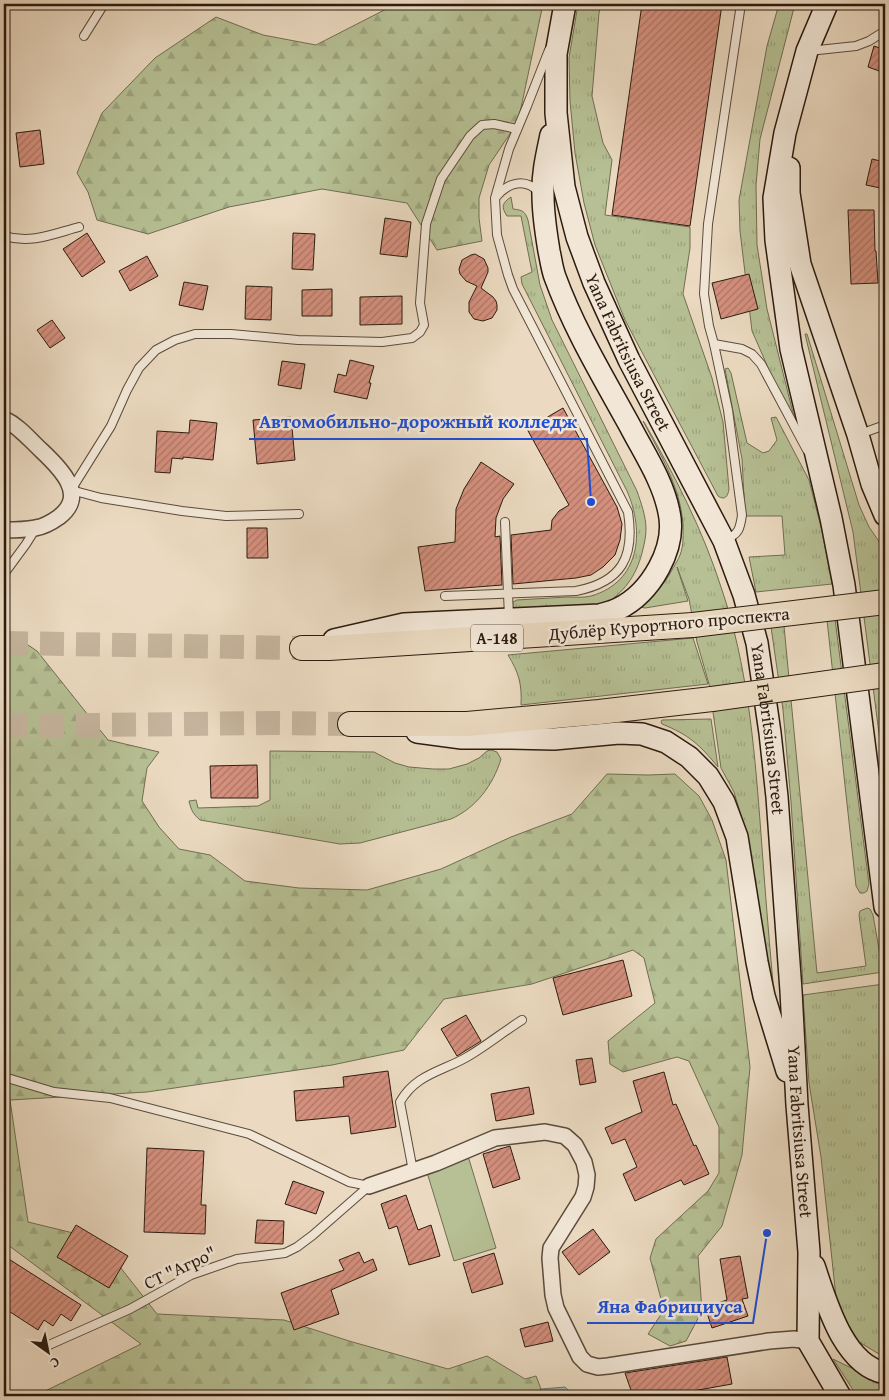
<svg xmlns="http://www.w3.org/2000/svg" width="889" height="1400" font-family="'Gentium Book Plus',serif">
<style>
.grass{fill:url(#grass-tufts);stroke:#706e52}
.forest{fill:url(#forest-firs);stroke:#706e52}
.pitch{fill:#b6c094;stroke:#706e52}
.water{fill:#99bbae;stroke:#6d7b6e}
.building{fill:url(#building-hatch);stroke:#2b1b0f}
.lines{fill:none;stroke-linecap:round;stroke-linejoin:round}
.primary-tunnel{stroke:#c5b49d;stroke-width:24;stroke-dasharray:24 12;stroke-linecap:butt}
.service-casing{stroke:#5b4b3c;stroke-width:10}
.minor-casing{stroke:#5b4b3c;stroke-width:18}
.secondary-casing{stroke:#2b1b0f;stroke-width:24}
.primary-casing{stroke:#2b1b0f;stroke-width:26}
.service{stroke:#f2e7d7;stroke-width:8}
.minor{stroke:#f2e7d7;stroke-width:15}
.secondary{stroke:#f2e7d7;stroke-width:21}
.primary{stroke:#ebdac1;stroke-width:24}
.primary-bridge-casing{stroke:#2b1b0f;stroke-width:26;stroke-linecap:butt}
.primary-bridge{stroke:#ebdac1;stroke-width:24}
.labels{text-anchor:middle;stroke-width:5;stroke-linejoin:round;paint-order:stroke}
.shield{fill:#f2e7d7;stroke:#67584b;stroke-width:1}
.shield-label{font-size:16px;font-weight:bold;fill:#2b1b0f}
.street-label{font-size:18px;fill:#2b1b0f;stroke:#f2e7d7}
.leader{fill:none;stroke:#1d4ed8;stroke-width:2}
.callout-dot{fill:#1d4ed8;stroke:#f2e7d7;stroke-width:2}
.callout-label{font-size:19px;text-anchor:middle;font-weight:bold;fill:#1d4ed8;stroke:#f2e7d7;stroke-width:5;stroke-linejoin:round;paint-order:stroke}
</style>
<defs>
<pattern id="grass-tufts" width="24" height="20" patternUnits="userSpaceOnUse" patternTransform="scale(1.25)"><rect width="24" height="20" fill="#b6c094"/><path d="M3 7l-1-3M5 7V3M7 7l1-3M15 17l-1-3M17 17v-4M19 17l1-3" fill="none" stroke="#9da47e"/></pattern>
<pattern id="forest-firs" width="22" height="20" patternUnits="userSpaceOnUse" patternTransform="scale(1.25)"><rect width="22" height="20" fill="#b6c094"/><path d="M5 1l3.5 6h-7zM16 11l3.5 6h-7z" fill="#9da47e"/></pattern>
<pattern id="building-hatch" width="6" height="6" patternUnits="userSpaceOnUse" patternTransform="scale(1.25)"><rect width="6" height="6" fill="#d5907e"/><path d="M-1 1l2-2M0 6l6-6M5 7l2-2" fill="none" stroke="#ad7566"/></pattern>
</defs>
<rect width="100%" height="100%" fill="#ebdac1"/>
<filter id="stains"><feTurbulence type="fractalNoise" baseFrequency=".004" numOctaves="4"/><feColorMatrix values="0 0 0 0 .2 0 0 0 0 .09 0 0 0 0 .02 0 0 0 .5 -.17"/></filter>
<radialGradient id="worn" r=".72"><stop offset=".6" stop-color="#630" stop-opacity="0"/><stop offset="1" stop-color="#630" stop-opacity=".3"/></radialGradient>
<g class="grass">
<path d="M578 4H601L599 13 592 96 603 143 612 160 605 215 690 227V248L683 294 712 378 723 422 729 489C728 496 725 501 718 496L625 320 595 245 584 203 575 153 570 101 569 58Z"/>
<polygon points="779,4 795,4 760,139 756,185 757,245 767,309 795,421 791,420 752,331 740,231 739,200 767,46"/>
<path d="M511 197 513 209C522 210 525 211 528 220L540 285 552 320 637 491C641 503 646 516 646 529 646 537 644 545 642 553 636 576 624 593 603 605L513 609V602L517 600C534 599 550 598 567 597 575 597 583 598 591 596 640 582 645 532 627 491L522 284 521 277 532 272 521 216H507C501 207 502 203 511 197Z"/>
<polygon points="805,334 807,334 859,505 869,527 885,550 885,780 853,532"/>
<polygon points="728,368 731,373 747,443 763,453 769,451 777,440 771,418 776,417 809,480 822,531 832,584 756,592 749,557 785,555 782,516 745,516 742,459 725,369"/>
<path d="M643 421 644 422C675 476 703 530 722 590 747 664 754 743 760 821 764 875 768 929 773 983L769 984 746 832 734 792 721 768 709 684 697 642 689 599 677 567 688 601 645 608 640 607V605C655 595 665 584 673 568 676 563 678 560 680 555 684 545 683 534 683 524 680 486 660 454 643 421Z"/>
<polygon points="835,619 869,884 867,891 864,893 860,893 856,886 827,620"/>
<polygon points="784,626 817,973 866,966 859,915 860,911 867,908 870,909 873,915 883,972 803,984 791,802 783,710 771,627"/>
<path d="M693 638 708 684 521 705C522 684 519 673 508 655Z"/>
<path d="M711 719 718 767C699 744 689 735 662 724L661 722 662 720Z"/>
<path d="M491 750 497 752 501 759C493 785 476 808 451 819L360 843 340 844 200 820C193 814 191 810 189 801L196 800 198 808 258 806 270 800V751L374 752 395 763 409 767 433 769H449L467 764 479 758 487 751Z"/>
<polygon points="884,984 885,987 885,1354 879,1354 859,1342 848,1324 836,1297 821,1157 809,1083 803,995"/>
<polygon points="833,1359 882,1383 885,1383 885,1396 857,1396"/>
</g>
<g class="forest">
<polygon points="396,4 543,4 518,122 489,165 479,198 479,218 482,241 437,250 407,203 322,189 229,207 148,234 97,220 88,192 77,173 102,113 155,58 216,17 263,35 316,45"/>
<polygon points="4,629 37,651 108,740 159,752 147,768 142,801 159,827 179,849 210,855 245,881 299,888 367,890 441,869 511,837 572,814 607,774 648,775 675,774 699,796 712,820 726,860 750,1067 742,1155 722,1226 698,1256 702,1311 686,1341 670,1346 648,1334 664,1310 650,1258 656,1239 708,1191 719,1173 719,1127 689,1061 677,1057 623,1072 610,1064 608,1041 655,1003 644,958 633,950 532,984 444,999 404,1050 332,1065 147,1092 10,1100 28,1222 98,1239 157,1314 284,1320 349,1341 448,1369 487,1356 525,1379 536,1376 541,1389 532,1396 35,1396 141,1344 4,1242"/>
</g>
<polygon class="pitch" points="468,1156 496,1248 454,1261 426,1169"/>
<polygon class="water" points="565,1387 575,1396 532,1396 541,1389"/>
<g class="building">
<polygon points="642,4 722,4 690,226 612,215"/>
<polygon points="874,46 885,50 885,73 868,67"/>
<polygon points="40,130 44,164 20,167 16,133"/>
<polygon points="872,159 885,162 885,189 866,185"/>
<polygon points="848,210 874,210 875,251 876,251 878,283 851,284"/>
<polygon points="385,218 411,222 407,257 380,254"/>
<polygon points="87,233 105,262 82,277 63,249"/>
<polygon points="293,233 315,234 313,270 292,269"/>
<polygon points="475,254 484,259 488,268 488,272 481,288 493,297 496,301 497,305 497,310 492,318 483,321 474,319 469,312 469,302 477,286 466,281 460,274 459,269 462,260 471,255"/>
<polygon points="147,256 158,276 130,291 119,271"/>
<polygon points="749,274 758,309 721,319 712,283"/>
<polygon points="184,282 208,286 203,310 179,305"/>
<polygon points="246,286 272,287 271,320 245,319"/>
<polygon points="332,289 332,316 302,316 302,290"/>
<polygon points="402,296 402,324 360,325 360,297"/>
<polygon points="52,320 65,338 50,348 37,330"/>
<polygon points="350,360 374,366 369,383 371,383 367,399 334,392 338,374 346,376"/>
<polygon points="282,361 305,364 301,389 278,385"/>
<polygon points="563,408 617,507 622,524 620,540 615,555 603,567 591,575 576,578 513,584 511,535 551,530 552,520 559,511 569,505 527,429"/>
<polygon points="291,417 295,460 257,464 253,420"/>
<polygon points="190,420 217,423 213,460 183,457 183,459 172,458 170,473 155,472 157,431 189,433"/>
<polygon points="481,462 514,484 503,499 496,518 495,537 500,536 502,585 425,591 418,547 455,542 456,509 464,489"/>
<polygon points="247,528 267,528 268,558 247,558"/>
<polygon points="257,765 258,798 211,798 210,766"/>
<polygon points="623,960 632,996 563,1015 553,978"/>
<polygon points="466,1015 481,1041 457,1056 441,1029"/>
<polygon points="592,1058 596,1082 580,1085 576,1060"/>
<polygon points="388,1071 396,1127 351,1134 349,1116 296,1121 294,1091 344,1087 343,1077"/>
<polygon points="664,1072 673,1105 676,1104 694,1146 696,1145 709,1174 684,1185 681,1180 635,1201 623,1174 637,1167 625,1139 612,1144 605,1128 642,1112 633,1081"/>
<polygon points="529,1087 534,1114 496,1121 491,1094"/>
<polygon points="510,1146 520,1179 493,1188 483,1154"/>
<polygon points="147,1148 204,1151 201,1205 206,1205 205,1234 144,1232"/>
<polygon points="293,1181 324,1192 316,1214 285,1204"/>
<polygon points="406,1195 418,1230 431,1225 440,1256 409,1265 397,1226 389,1229 381,1204"/>
<polygon points="257,1220 284,1221 283,1244 255,1243"/>
<polygon points="76,1225 128,1256 109,1288 57,1257"/>
<polygon points="593,1229 610,1252 579,1275 562,1252"/>
<polygon points="359,1252 364,1263 373,1259 377,1270 331,1290 339,1314 294,1330 281,1293 344,1270 339,1260"/>
<polygon points="494,1253 503,1284 472,1293 463,1263"/>
<polygon points="4,1256 81,1305 71,1321 61,1314 53,1326 44,1320 38,1330 4,1308"/>
<polygon points="740,1256 748,1298 742,1299 748,1316 712,1328 705,1307 727,1300 720,1259"/>
<polygon points="548,1322 553,1341 525,1347 520,1329"/>
<polygon points="727,1357 732,1384 665,1396 633,1396 625,1373"/>
</g>
<g class="lines">
<g class="primary-tunnel">
<polyline points="4,643 302,648"/>
<polyline points="4,726 274,723 350,724"/>
</g>
<defs>
<g id="service">
<polyline points="84,36 104,4"/>
<polyline points="809,51 856,46 869,41 885,31"/>
<path d="M496 197C508 182 525 178 539 192"/>
<path d="M4 236C31 244 53 234 79 227"/>
<polyline points="714,344 742,349 752,354 761,364 807,450"/>
<polyline points="860,434 885,425"/>
<polyline points="299,514 226,516 182,511 101,498 71,490 111,426 127,390 139,368 156,350 175,340 195,334 231,334 298,340 382,342 412,338 420,332 424,325 420,303 426,224 441,179 470,136 482,125 494,124 517,129"/>
<polyline points="505,522 509,617"/>
<path d="M725 540C739 534 740 529 742 515L728 410 714 344 709 326 704 294 708 224 741 4"/>
<polyline points="4,574 26,544 36,528"/>
<path d="M445 596 576 591C622 582 635 557 628 512L513 289 508 275 497 235 495 198 509 149 527 106 549 50"/>
<polyline points="4,1077 54,1092 110,1098 249,1134 349,1182 369,1186"/>
<path d="M413 1171 400 1102C416 1074 441 1072 467 1057 486 1046 503 1032 522 1020"/>
<polyline points="49,1345 130,1309 191,1275 237,1259 285,1253 297,1247 313,1235 369,1186"/>
</g>
<g id="minor">
<path d="M4 419C19 426 30 440 42 451 60 468 88 495 59 517 52 522 43 527 35 528 25 530 14 530 4 530"/>
<polyline points="369,1186 436,1163 495,1138 545,1132 565,1136 575,1145 584,1162 587,1175 586,1187 583,1197 551,1248 550,1258 553,1295 556,1308 580,1357 587,1364 598,1367 608,1366 769,1341 794,1339 808,1341"/>
</g>
<g id="secondary">
<path id="s1" d="M565 4 556 54V113L564 187 577 237 594 283 629 360 724 541 744 595 757 643 770 733 777 797 791 991 797 1105 809 1252 808 1341 840 1396"/>
<polyline points="827,4 807,51 785,133 774,198 776,240 791,349 831,518 844,585 885,907"/>
<polyline points="789,168 789,193 800,264 858,435 872,484 885,515"/>
<path d="M334 640 404 624 600 615C606 613 612 612 618 609 651 593 677 548 669 512 663 481 644 453 630 426 603 377 574 329 555 277 552 269 551 260 549 251 546 233 543 214 543 195 542 175 547 154 551 135"/>
<polyline points="417,732 462,738 511,738 554,739 619,733 642,734 666,742 689,757 708,776 724,802 737,837 757,962 764,996 787,1071"/>
<path d="M814 1266C826 1301 843 1365 885 1373"/>
</g>
<g id="primary">
<polyline points="302,648 329,648 693,625"/>
<polyline points="350,724 467,724 599,712 712,699"/>
</g>
</defs>
<use href="#service" class="service-casing"/>
<use href="#minor" class="minor-casing"/>
<use href="#secondary" class="secondary-casing"/>
<use href="#primary" class="primary-casing"/>
<use href="#service" class="service"/>
<use href="#minor" class="minor"/>
<use href="#secondary" class="secondary"/>
<use href="#primary" class="primary"/>
<defs>
<g id="primary-bridge">
<polyline points="693,625 885,602"/>
<polyline points="712,699 885,675"/>
</g>
</defs>
<use href="#primary-bridge" class="primary-bridge-casing"/>
<use href="#primary-bridge" class="primary-bridge"/>
</g>
<g class="labels">
<rect class="shield" x="471" y="624.5" width="52" height="27" rx="4"/>
<g class="shield-label">
<text x="497" y="644">А-148</text>
</g>
<g class="street-label">
<text dy="6" stroke="none"><textPath href="#s1" startOffset="362">Yana Fabritsiusa Street</textPath></text>
<text transform="translate(669 624) rotate(-5)" y="6">Дублёр Курортного проспекта</text>
<text dy="6" stroke="none"><textPath href="#s1" startOffset="768">Yana Fabritsiusa Street</textPath></text>
<text dy="6" stroke="none"><textPath href="#s1" startOffset="1172">Yana Fabritsiusa Street</textPath></text>
<text transform="translate(180 1268) rotate(-25)" y="6">СТ "Агро"</text>
</g>
</g>
<path class="leader" d="M591 502L587 439H249M767 1233L753 1323H587"/>
<g class="callout-dot">
<circle cx="591" cy="502" r="5"/>
<circle cx="767" cy="1233" r="5"/>
</g>
<g class="callout-label">
<text x="418" y="428">Автомобильно-дорожный колледж</text>
<text x="670" y="1313">Яна Фабрициуса</text>
</g>
<rect width="889" height="1400" fill="none" stroke="#ebdac1" stroke-width="20"/>
<rect x="5" y="5" width="879" height="1390" fill="none" stroke="#2b1b0f" stroke-width="2.5"/>
<rect x="10" y="10" width="869" height="1380" fill="none" stroke="#2b1b0f"/>
<g transform="translate(48 1352) rotate(147)" stroke="#f2e7d7" stroke-width="4" paint-order="stroke">
<path d="M0-4L9 19L0 12L-9 19Z" fill="#2b1b0f"/>
<text y="-8" font-size="14" font-weight="bold" text-anchor="middle" fill="#2b1b0f">С</text>
</g>
<rect width="100%" height="100%" filter="url(#stains)"/>
<rect width="100%" height="100%" fill="url(#worn)"/>
</svg>
